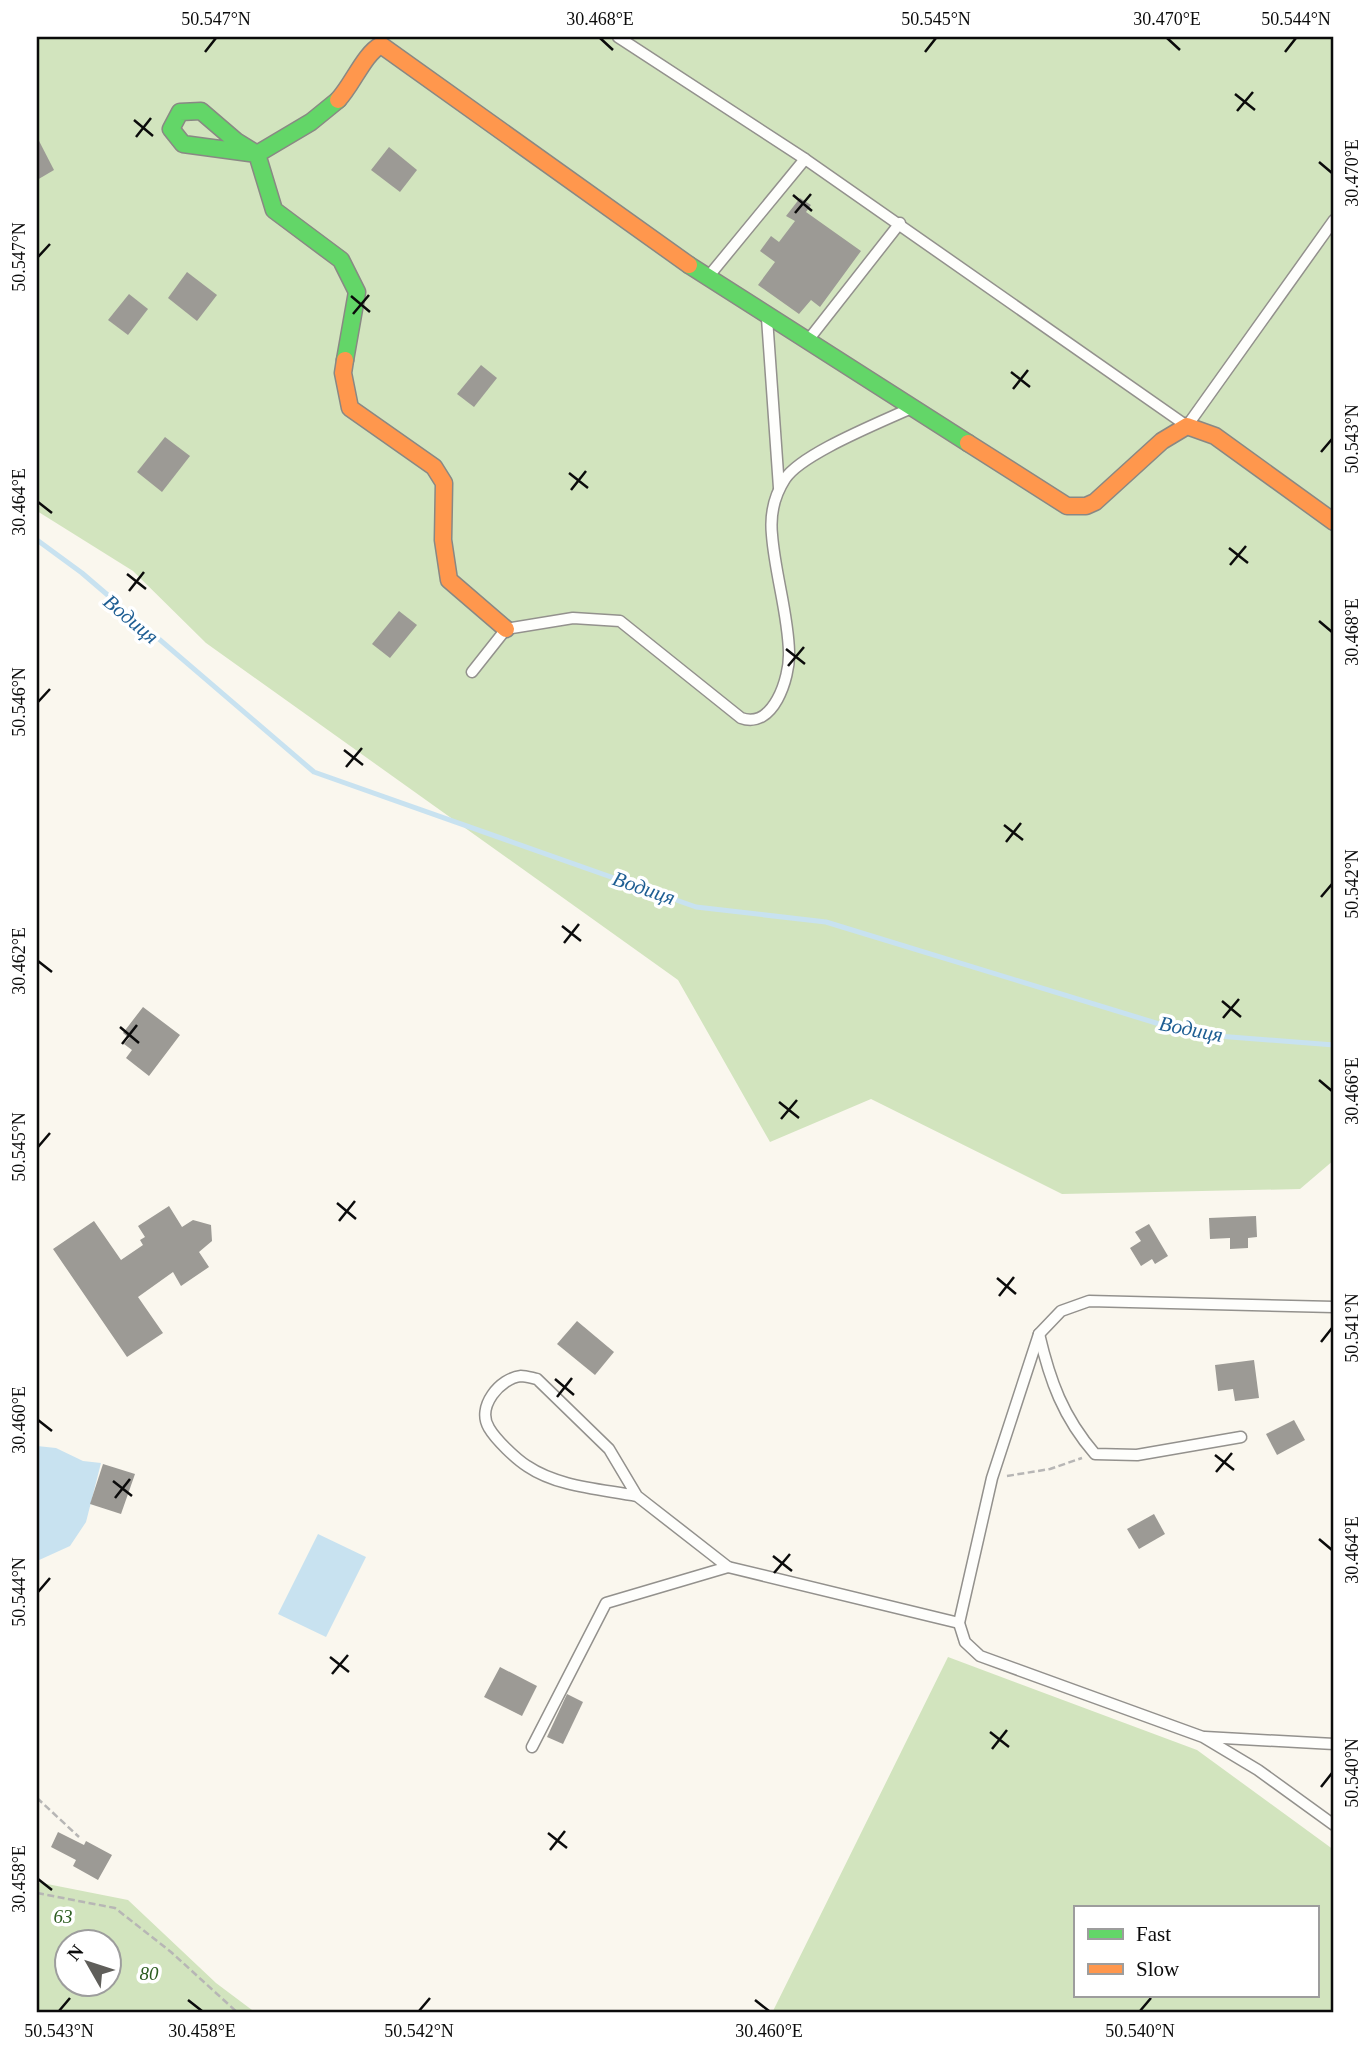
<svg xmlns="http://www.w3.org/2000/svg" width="1371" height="2050" font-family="Georgia,serif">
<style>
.forest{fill:#d2e4be;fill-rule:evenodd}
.water{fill:#c8e2f0}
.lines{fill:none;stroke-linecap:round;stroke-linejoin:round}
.stream{stroke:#c8e2f0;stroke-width:5}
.building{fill:#9c9a95}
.lane-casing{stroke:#93918d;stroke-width:13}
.fast-casing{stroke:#898884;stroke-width:19}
.slow-casing{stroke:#898884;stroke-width:19}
.path{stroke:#b7b6b5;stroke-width:2.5;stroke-dasharray:7 3.5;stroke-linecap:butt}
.lane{stroke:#fefefc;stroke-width:10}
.fast{stroke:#63d668;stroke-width:16}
.slow{stroke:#ff974d;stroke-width:16}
.ticks{fill:none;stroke:#0b0b0b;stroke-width:2.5}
.labels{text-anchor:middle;stroke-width:7;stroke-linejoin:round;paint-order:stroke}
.park-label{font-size:19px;font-style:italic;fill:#2c5d20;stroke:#fff}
.water-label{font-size:21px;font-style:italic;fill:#1e5e93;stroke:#fff}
.neatline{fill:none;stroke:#0b0b0b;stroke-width:2.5}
.ticks-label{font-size:18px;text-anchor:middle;fill:#0b0b0b}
</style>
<rect width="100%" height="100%" fill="#faf7ee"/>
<g class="forest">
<polygon points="37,37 1334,37 1334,1160 1300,1189 1062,1194 871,1099 770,1142 678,980 206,643 133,571 37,511"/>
<path d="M948 1657 1197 1750 1334 1850V2013H772ZM1075 1908H1317V1996H1075Z"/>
<path d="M37 1882 128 1900 216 1983 256 2013H37ZM66 1941H108V1983H66Z"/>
</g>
<g class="water">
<polygon points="37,1446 56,1448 83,1461 101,1463 86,1522 70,1546 37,1561"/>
<polygon points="318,1534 366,1557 326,1637 278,1614"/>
</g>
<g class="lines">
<polyline class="stream" points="37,540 82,573 314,772 696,907 826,922 1192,1034 1334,1045"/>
</g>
<g class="building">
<polygon points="37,137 54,170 37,180"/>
<polygon points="389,147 417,170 400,192 371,170"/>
<polygon points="800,198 811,205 806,212 861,251 820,307 811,300 799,314 758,285 775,262 760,251 771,236 779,242 795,221 786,216"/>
<polygon points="187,272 217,295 197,321 168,298"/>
<polygon points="129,294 148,309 128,335 108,320"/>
<polygon points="481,365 497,378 474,407 457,394"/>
<polygon points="165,437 190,456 162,492 137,472"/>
<polygon points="399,611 417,625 390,658 372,644"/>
<polygon points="143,1007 180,1035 149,1076 126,1058 132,1050 124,1044 129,1038 123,1033"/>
<polygon points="169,1206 182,1227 193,1220 211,1225 212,1241 199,1252 209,1267 181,1286 173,1272 138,1297 163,1333 127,1357 53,1249 94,1221 121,1260 143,1245 140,1240 145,1237 138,1226"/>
<polygon points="1256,1216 1257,1237 1248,1238 1248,1248 1230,1249 1230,1238 1210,1239 1209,1218"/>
<polygon points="1149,1224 1168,1256 1155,1264 1152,1259 1141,1266 1130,1248 1141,1241 1135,1232"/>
<polygon points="577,1321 614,1352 595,1375 557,1344"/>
<polygon points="1254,1360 1259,1398 1235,1401 1233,1389 1218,1391 1215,1365"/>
<polygon points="1294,1420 1305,1440 1277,1455 1266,1434"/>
<polygon points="103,1464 135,1474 121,1514 90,1504"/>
<polygon points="1154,1514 1165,1534 1139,1549 1127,1529"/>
<polygon points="500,1667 537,1686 522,1716 484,1697"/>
<polygon points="567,1694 583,1702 563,1744 547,1737"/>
<polygon points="58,1832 84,1845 86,1841 112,1855 98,1880 73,1866 76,1860 51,1847"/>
</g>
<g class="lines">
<defs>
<g id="lane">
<polyline points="618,37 805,159 1187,426 1334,220"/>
<polyline points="708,277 805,159"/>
<polyline points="767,318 779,488"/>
<polyline points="809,339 900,223"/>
<path d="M472 672 506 629 573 618 620 621 741 718C773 730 790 678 789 652 788 613 775 574 772 535 770 516 774 496 785 479 801 454 879 423 909 409"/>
<polyline points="1334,1307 1089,1301 1061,1311 1039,1334 992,1478 959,1623 965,1642 980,1656 1203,1737 1258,1770 1334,1825"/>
<path d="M1039 1334C1050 1381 1063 1417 1095 1454L1137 1455 1241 1437"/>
<path d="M637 1496C601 1489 558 1487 527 1466 516 1459 496 1440 489 1428 476 1407 500 1378 521 1376 526 1376 532 1378 537 1379L609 1449 637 1496 728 1567"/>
<polyline points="1205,1737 1334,1744"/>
<polyline points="532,1747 606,1603 728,1567 959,1623"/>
</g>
<g id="fast">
<polyline points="338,100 311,122 257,154 236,141 201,111 180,112 171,129 183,144 257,154 274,210 341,260 357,292 345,360"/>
<polyline points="689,265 968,443"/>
</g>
<g id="slow">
<path d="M338 100C353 84 364 54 381 45L689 265"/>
<polyline points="345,360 343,373 350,408 434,467 444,483 443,540 449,580 506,629"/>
<polyline points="968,443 1067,506 1086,506 1095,502 1162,441 1187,426 1215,436 1334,522"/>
</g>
</defs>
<use href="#lane" class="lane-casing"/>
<use href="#fast" class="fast-casing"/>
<use href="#slow" class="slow-casing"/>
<g class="path">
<polyline points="1007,1476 1050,1469 1082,1458"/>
<polyline points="37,1798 79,1837"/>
<polyline points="37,1893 115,1908 171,1952 238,2013"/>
</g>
<use href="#lane" class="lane"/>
<use href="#fast" class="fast"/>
<use href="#slow" class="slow"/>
</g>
<path class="ticks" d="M600 38 613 50M1167 38 1180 50M205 52 216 38M925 52 936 38M1285 52 1296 38M1235 94 1255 110M1237 111 1253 92M134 120 153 136M136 137 151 118M1319 162 1332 173M793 195 812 211M795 213 811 194M38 257 50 244M351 296 370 312M353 314 369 295M1011 372 1030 387M1013 389 1028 370M1321 452 1332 439M569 473 588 488M571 490 586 471M38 502 52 513M1229 548 1248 563M1230 565 1246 546M127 574 146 589M129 591 144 572M1319 621 1332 632M786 649 805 664M788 666 804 647M38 702 50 689M344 750 363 765M346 767 362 748M1004 825 1023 840M1006 842 1021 823M1321 897 1332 884M562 926 581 941M564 943 579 924M38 961 52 972M1222 1001 1241 1017M1223 1018 1239 999M120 1027 139 1043M122 1044 137 1025M1319 1080 1332 1091M779 1102 799 1118M781 1119 797 1100M38 1147 50 1133M337 1203 356 1219M339 1221 355 1201M997 1278 1016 1294M999 1296 1014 1277M1321 1342 1332 1328M555 1379 574 1395M557 1397 572 1378M38 1420 52 1431M1215 1455 1234 1470M1216 1472 1232 1453M113 1481 132 1496M115 1498 130 1479M1319 1539 1332 1550M773 1556 792 1571M774 1573 790 1554M38 1592 50 1578M330 1657 349 1672M332 1674 348 1655M990 1732 1009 1747M992 1749 1007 1730M1321 1787 1332 1773M548 1833 567 1848M550 1850 565 1831M38 1879 52 1890M188 2000 202 2011M755 2000 769 2011M59 2011 70 1998M419 2011 430 1998M1140 2011 1151 1998"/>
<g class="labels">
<g class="park-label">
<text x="63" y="1923">63</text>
<text x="149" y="1980">80</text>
</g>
<g class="water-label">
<text transform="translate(131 619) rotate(40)" y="7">Водиця</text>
<text transform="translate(644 888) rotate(19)" y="7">Водиця</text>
<text transform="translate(1191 1029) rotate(11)" y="7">Водиця</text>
</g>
</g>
<rect width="1371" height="2050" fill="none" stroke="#ffffff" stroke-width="77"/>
<rect x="1074" y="1906" width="245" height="91" fill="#ffffff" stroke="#9d9d9d" stroke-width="2"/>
<rect x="1088" y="1929" width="35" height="10" fill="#63d668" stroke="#9d9d9d" stroke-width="2"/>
<text x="1136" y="1941" font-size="21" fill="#0b0b0b">Fast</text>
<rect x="1088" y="1964" width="35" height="10" fill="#ff974d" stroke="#9d9d9d" stroke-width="2"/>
<text x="1136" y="1976" font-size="21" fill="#0b0b0b">Slow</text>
<g transform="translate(88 1963) rotate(309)"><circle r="33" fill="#ffffff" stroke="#9d9d9d" stroke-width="2"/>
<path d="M0-5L12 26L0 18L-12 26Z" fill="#5f5e5a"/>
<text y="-10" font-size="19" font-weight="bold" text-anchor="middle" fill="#0b0b0b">N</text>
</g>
<rect x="38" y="38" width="1294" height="1973" class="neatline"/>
<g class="ticks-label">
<text x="216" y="25">50.547°N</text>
<text x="600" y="25">30.468°E</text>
<text x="936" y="25">50.545°N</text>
<text x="1167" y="25">30.470°E</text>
<text x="1296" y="25">50.544°N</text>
<text transform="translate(1352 173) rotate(-90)" y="6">30.470°E</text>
<text transform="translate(19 257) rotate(-90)" y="6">50.547°N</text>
<text transform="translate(1352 439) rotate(-90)" y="6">50.543°N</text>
<text transform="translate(19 502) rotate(-90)" y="6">30.464°E</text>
<text transform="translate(1352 632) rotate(-90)" y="6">30.468°E</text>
<text transform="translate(19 702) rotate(-90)" y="6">50.546°N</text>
<text transform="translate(1352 884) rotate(-90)" y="6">50.542°N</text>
<text transform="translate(19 961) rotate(-90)" y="6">30.462°E</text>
<text transform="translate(1352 1091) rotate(-90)" y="6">30.466°E</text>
<text transform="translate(19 1147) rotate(-90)" y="6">50.545°N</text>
<text transform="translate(1352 1328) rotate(-90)" y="6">50.541°N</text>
<text transform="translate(19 1420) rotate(-90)" y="6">30.460°E</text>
<text transform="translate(1352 1550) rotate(-90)" y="6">30.464°E</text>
<text transform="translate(19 1592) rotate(-90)" y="6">50.544°N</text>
<text transform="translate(1352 1773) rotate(-90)" y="6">50.540°N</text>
<text transform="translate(19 1879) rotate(-90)" y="6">30.458°E</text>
<text x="59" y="2037">50.543°N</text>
<text x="202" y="2037">30.458°E</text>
<text x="419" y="2037">50.542°N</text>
<text x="769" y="2037">30.460°E</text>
<text x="1140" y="2037">50.540°N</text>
</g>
</svg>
